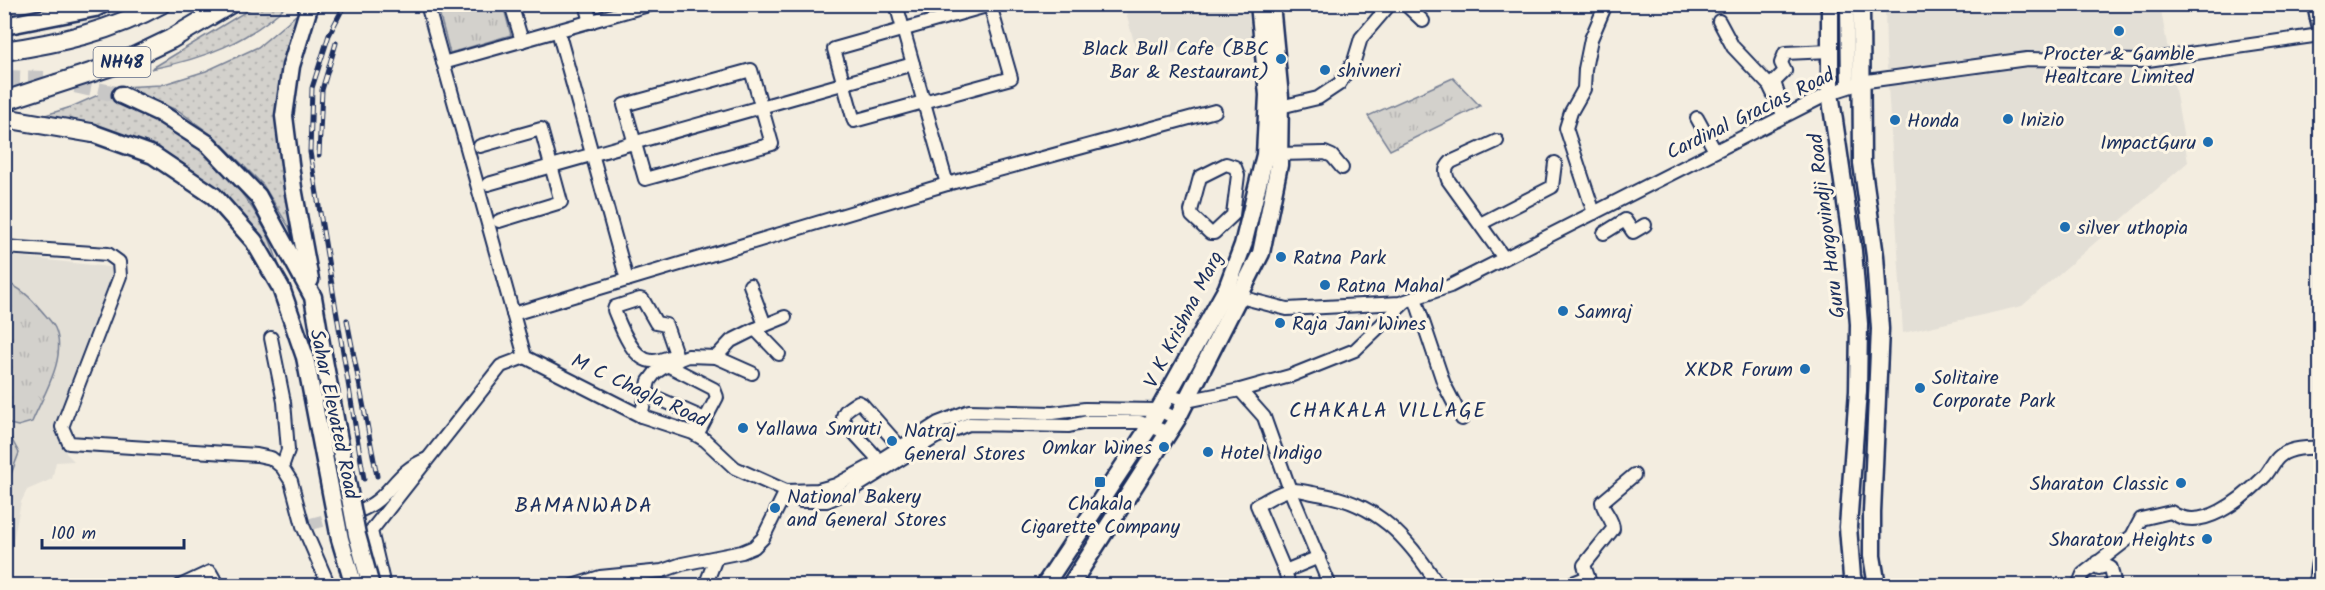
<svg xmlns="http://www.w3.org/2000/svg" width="2325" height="590" font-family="Kalam,sans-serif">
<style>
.built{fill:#e3dfd6}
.grass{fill:url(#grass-tufts);stroke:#778095;stroke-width:1.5}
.garden{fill:url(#garden-dots);stroke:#778095;stroke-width:1.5}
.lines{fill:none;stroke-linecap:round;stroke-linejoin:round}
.minor-tunnel{stroke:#c8c7c6;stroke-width:12;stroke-dasharray:12 6;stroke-linecap:butt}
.major-tunnel{stroke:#c8c7c6;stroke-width:16;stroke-dasharray:16 8;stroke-linecap:butt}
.minor-casing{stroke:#1b2f5e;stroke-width:16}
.major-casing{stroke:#1b2f5e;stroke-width:21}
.highway-casing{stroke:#1b2f5e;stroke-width:22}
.minor{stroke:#fcf5e5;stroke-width:12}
.major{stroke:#fcf5e5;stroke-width:16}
.highway{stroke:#fcf5e5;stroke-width:18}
.rail-casing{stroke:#1b2f5e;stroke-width:5}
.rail{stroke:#fcf5e5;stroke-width:3;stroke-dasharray:9;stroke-linecap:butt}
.major-bridge-casing{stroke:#1b2f5e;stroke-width:21;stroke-linecap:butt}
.major-bridge{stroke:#fcf5e5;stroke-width:16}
.poi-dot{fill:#1f6fb2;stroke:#fcf5e5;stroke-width:2}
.labels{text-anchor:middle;stroke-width:6;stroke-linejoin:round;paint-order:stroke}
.shield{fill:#fcf5e5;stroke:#5e6a86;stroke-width:1.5}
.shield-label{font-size:18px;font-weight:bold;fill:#1b2f5e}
.poi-label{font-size:20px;fill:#1b2f5e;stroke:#fcf5e5;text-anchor:start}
.street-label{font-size:20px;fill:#1b2f5e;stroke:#fcf5e5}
.neighbourhood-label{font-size:21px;letter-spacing:1.5px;fill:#1b2f5e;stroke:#fcf5e5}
</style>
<defs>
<pattern id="grass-tufts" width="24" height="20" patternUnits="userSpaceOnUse" patternTransform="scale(1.5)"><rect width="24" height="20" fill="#d3d1cc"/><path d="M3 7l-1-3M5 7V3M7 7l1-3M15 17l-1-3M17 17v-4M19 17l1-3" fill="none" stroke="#b5b4b2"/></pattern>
<pattern id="garden-dots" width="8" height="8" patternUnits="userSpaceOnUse" patternTransform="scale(1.5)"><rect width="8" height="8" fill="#d3d1cc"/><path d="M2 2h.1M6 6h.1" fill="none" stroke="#b5b4b2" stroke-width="1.8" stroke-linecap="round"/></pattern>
</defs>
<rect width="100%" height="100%" fill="#f3ede0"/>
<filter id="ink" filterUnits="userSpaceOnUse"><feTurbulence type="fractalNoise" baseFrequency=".0167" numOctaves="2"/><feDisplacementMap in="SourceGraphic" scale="12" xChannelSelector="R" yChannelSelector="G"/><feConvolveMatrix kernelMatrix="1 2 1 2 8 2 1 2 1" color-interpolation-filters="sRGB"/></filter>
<g filter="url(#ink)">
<g class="built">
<polygon points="1124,5 1248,5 1252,43 1138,57"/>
<polygon points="1885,5 2160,5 2188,162 2022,306 1903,333 1886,52"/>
<polygon points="5,255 117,268 57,418 66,453 74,461 56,462 52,479 27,490 21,502 5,579"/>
</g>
<g class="grass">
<polygon points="437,5 503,5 511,35 450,53"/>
<polygon points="1453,78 1480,106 1390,150 1368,116"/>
<path d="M5 282C21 288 30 297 41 310 46 316 52 322 55 328 68 358 43 395 32 422L18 426 5 423Z"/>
<polygon points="5,436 11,438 19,453 5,490"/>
</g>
<g class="garden">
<path d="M258 4 287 5C248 42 203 59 151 69Z"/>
<polygon points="302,10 285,61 300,258 289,227 263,185 216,138 179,111 121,87 161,85 206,71 258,47"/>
<path d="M98 95C113 101 128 105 141 112 194 137 244 184 269 238 275 252 279 267 285 281 264 253 244 223 221 197 216 190 208 185 201 179 152 138 97 124 36 118L71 107Z"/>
</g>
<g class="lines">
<polyline class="minor-tunnel" points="311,524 359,511"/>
<polyline class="major-tunnel" points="4,78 46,79 121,95"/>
<defs>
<g id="minor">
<polyline points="427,4 525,357 641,416 693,433 705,440 735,468 786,491 818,490 836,485 869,467 938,423 969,411 1053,413 1085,409 1159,410 1177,419"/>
<polyline points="511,4 522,41"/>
<polyline points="586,4 591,22"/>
<polyline points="896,4 947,184"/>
<polyline points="1405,4 1423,21"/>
<polyline points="1847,4 1848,86"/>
<polygon points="990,5 1011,78 854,121 834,49"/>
<polyline points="1719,21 1733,47 1769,85 1784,116"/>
<polyline points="558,31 627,280"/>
<polyline points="443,63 652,4"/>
<polygon points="751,70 772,144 645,179 624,105"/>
<polyline points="1778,94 1774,82 1785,71 1781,63 1785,53 1830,51"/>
<polyline points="1280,107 1318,98 1339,84 1354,61 1361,38 1390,4"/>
<polyline points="1697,118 1715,151"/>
<path d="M1497 141 1451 162C1445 168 1445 172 1448 180L1504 258"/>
<polyline points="480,146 541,129 561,202 499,221"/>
<polyline points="1279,154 1325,153 1332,156 1342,168"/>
<polygon points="1226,164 1235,167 1238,175 1233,215 1214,233 1210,233 1192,216 1191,211 1200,177"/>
<polyline points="488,184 913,64"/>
<polyline points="1594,213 1566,128 1571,112 1584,89 1585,69 1591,39 1606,4"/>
<polyline points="1480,224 1552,187 1555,163"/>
<polyline points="1604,233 1625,220 1633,232 1645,225"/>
<polyline points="4,247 108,254 119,262 120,276 62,427 69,443 257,455 271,458 282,467 291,481 303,526 329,586"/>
<polyline points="750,285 765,325"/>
<polyline points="1233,292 1240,297 1287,309 1400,303 1450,286 1830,93 1867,81 2027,59 2141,61 2320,35"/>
<polyline points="1415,298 1444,384 1462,419"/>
<polyline points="513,314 947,184 1215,111"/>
<polyline points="758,328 785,317"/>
<polyline points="271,338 284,402 288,450 282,467"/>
<path d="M676 355C669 357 660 361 653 361 633 362 620 325 614 310L615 307 640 299 643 300 656 323 666 325 678 360"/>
<polyline points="667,365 714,389 717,397 697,435"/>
<polyline points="752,373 716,357 731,341 755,329 779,354"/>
<polyline points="1240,390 1264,417 1290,490 1330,586"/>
<polyline points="646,393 705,419"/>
<polyline points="1167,395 1186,401 1240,390 1290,376 1355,350 1405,302"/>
<polyline points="641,416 649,381 655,373 670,363 688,356 716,357"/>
<path d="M879 460 844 422C840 411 850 408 858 402L862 404 900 447"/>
<polyline points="786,491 801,501 827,501 848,492 936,437 969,424 1069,426 1087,422 1139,422 1169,433"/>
<path d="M359 511C392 498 393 472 427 459"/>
<path d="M1319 557 1285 571 1257 505C1267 500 1280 491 1291 490 1299 489 1310 493 1318 494 1377 502 1408 538 1439 586"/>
<polyline points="2097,562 2099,568 2107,566 2111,568 2115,586"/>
<polyline points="180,586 210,572 218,586"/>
<polyline points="384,586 371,531 501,366 525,357"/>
<polyline points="572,586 600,577 662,571 682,564 742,552 754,547 763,538 786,491"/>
<polyline points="705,586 716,558"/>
<polyline points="1284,586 1289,584 1285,571"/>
<polyline points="1565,586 1588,577"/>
<path d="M1591 586 1584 565 1613 529C1613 518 1603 512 1602 502L1634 475"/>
<path d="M2078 586 2083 574 2132 536 2141 519 2171 512C2201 534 2242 499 2263 478 2270 472 2273 461 2280 456 2290 448 2309 447 2320 448"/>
</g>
<g id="major">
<polyline points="1830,4 1830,93 1853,251 1859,324 1858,391 1848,527 1852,577 1855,586"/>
<polyline points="1861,4 1862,163 1875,256 1880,329 1872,512 1872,556 1877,586"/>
<polyline points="2316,4 2320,23"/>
<polyline points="4,26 95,8 103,4"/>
<polyline points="121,95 160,113 208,144 258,196 313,297 323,355"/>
<polyline points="92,133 153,155 214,196 254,241 281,288 305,357"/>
<polyline points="310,280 293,188 284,116 291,66 310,4"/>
<polyline points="1044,586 1150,426 1227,288 1243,245 1265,155 1268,95 1259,4"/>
<polyline points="1070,586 1177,419 1261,253 1279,165 1280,97 1271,4"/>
<polyline points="2317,586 2320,565"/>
</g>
<g id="highway">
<path d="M4 51C59 43 112 31 161 4"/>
<polyline points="4,101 121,63 171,39 230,4"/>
<polyline points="4,118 92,133"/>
</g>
</defs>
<use href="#minor" class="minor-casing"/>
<use href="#major" class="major-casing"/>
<use href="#highway" class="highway-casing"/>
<use href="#minor" class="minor"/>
<use href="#major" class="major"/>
<use href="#highway" class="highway"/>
<defs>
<g id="rail">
<polyline points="345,4 329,35 312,88 310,152 364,479"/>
<polyline points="319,155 322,90 336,43"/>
<polyline points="347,320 377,476"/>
</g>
</defs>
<use href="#rail" class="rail-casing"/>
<use href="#rail" class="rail"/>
<defs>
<g id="major-bridge">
<polyline points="323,355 357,535 371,586"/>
<polyline points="305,357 340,539 354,586"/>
</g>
</defs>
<use href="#major-bridge" class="major-bridge-casing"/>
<use href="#major-bridge" class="major-bridge"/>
</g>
</g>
<g class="poi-dot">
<circle cx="2119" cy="31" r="6"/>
<circle cx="1281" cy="59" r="6"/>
<circle cx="1325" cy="70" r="6"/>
<circle cx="2008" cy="119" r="6"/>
<circle cx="1895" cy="120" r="6"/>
<circle cx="2208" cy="142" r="6"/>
<circle cx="2065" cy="227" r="6"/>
<circle cx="1281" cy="257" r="6"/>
<circle cx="1325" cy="285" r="6"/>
<circle cx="1563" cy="311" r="6"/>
<circle cx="1280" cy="323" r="6"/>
<circle cx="1805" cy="369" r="6"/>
<circle cx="1920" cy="388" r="6"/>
<circle cx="743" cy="428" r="6"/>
<circle cx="892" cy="441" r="6"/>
<circle cx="1164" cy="447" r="6"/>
<circle cx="1208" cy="452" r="6"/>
<rect x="1094" y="476" width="12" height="12" rx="3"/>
<circle cx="2181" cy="483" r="6"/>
<circle cx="775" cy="508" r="6"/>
<circle cx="2207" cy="539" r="6"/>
</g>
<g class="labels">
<rect class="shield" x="93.5" y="47" width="57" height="30" rx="4.5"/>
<g class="shield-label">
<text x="122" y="68">NH48</text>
</g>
<g class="poi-label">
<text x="1269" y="55" text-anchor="end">Black Bull Cafe (BBC<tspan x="1269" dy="23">Bar &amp; Restaurant)</tspan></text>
<text x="2119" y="60" text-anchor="middle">Procter &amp; Gamble<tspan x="2119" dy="23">Healtcare Limited</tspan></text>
<text x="1337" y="77">shivneri</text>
<text x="2020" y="126">Inizio</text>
<text x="1907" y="127">Honda</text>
<text x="2196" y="149" text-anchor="end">ImpactGuru</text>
<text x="2077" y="234">silver uthopia</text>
<text x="1293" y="264">Ratna Park</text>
<text x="1337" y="292">Ratna Mahal</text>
<text x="1575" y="318">Samraj</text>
<text x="1292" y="330">Raja Jani Wines</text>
<text x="1793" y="376" text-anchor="end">XKDR Forum</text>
<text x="1932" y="384">Solitaire<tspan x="1932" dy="23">Corporate Park</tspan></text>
<text x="755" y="435">Yallawa Smruti</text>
<text x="904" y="437">Natraj<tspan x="904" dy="23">General Stores</tspan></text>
<text x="1152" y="454" text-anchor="end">Omkar Wines</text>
<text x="1220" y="459">Hotel Indigo</text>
<text x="2169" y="490" text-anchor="end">Sharaton Classic</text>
<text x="787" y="503">National Bakery<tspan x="787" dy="23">and General Stores</tspan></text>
<text x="1100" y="510" text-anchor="middle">Chakala<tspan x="1100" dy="23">Cigarette Company</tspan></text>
<text x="2195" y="546" text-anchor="end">Sharaton Heights</text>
</g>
<g class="street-label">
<text transform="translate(1750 113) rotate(-26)" y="7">Cardinal Gracias Road</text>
<text transform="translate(1826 226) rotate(-97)" y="7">Guru Hargovindji Road</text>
<text transform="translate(1183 319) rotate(-63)" y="7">V K Krishna Marg</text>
<text transform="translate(640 390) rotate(25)" y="7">M C Chagla Road</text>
<text transform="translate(335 414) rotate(78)" y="7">Sahar Elevated Road</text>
</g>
<g class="neighbourhood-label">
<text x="1388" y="417">CHAKALA VILLAGE</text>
<text x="584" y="512">BAMANWADA</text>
</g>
</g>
<rect width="2325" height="590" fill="none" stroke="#fcf5e5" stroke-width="24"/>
<rect x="12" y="12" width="2301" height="566" fill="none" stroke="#1b2f5e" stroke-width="2" filter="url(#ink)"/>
<path d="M42 539v9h142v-9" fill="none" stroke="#1b2f5e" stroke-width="3"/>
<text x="51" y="539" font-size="18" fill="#1b2f5e" stroke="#fcf5e5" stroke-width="4.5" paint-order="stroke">100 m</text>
</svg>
